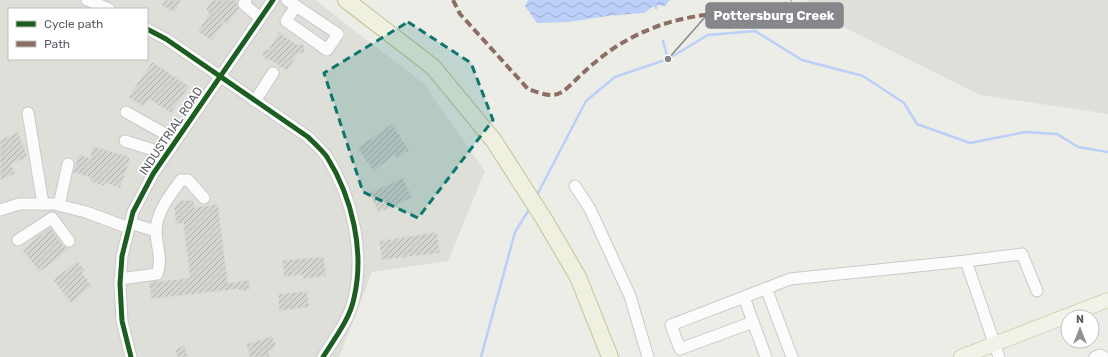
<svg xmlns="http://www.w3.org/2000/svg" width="1108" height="357" font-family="Rubik,sans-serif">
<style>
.industrial{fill:#dedfd9;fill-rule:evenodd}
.water{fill:url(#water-waves)}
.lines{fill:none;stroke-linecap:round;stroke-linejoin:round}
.stream{stroke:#bbcff8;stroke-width:2.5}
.building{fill:url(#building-hatch);stroke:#dcdcd7}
.minor-casing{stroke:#c9c9c9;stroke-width:13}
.major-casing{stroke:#d6d5b4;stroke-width:16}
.highway-casing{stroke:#c5c394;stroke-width:18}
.minor{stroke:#fcfcfc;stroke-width:11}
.major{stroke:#f2f3e8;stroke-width:14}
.highway{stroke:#f0f0e1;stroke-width:16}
.quiet{stroke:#8d6e63;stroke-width:4;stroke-dasharray:8 4;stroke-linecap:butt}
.cycleway-casing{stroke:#fff;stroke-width:8}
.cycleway{stroke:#1b5e20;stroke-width:5}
.marked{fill:#0f766e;fill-opacity:0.2;stroke:#0f766e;stroke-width:3;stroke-dasharray:8 5;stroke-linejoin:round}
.labels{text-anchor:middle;stroke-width:3.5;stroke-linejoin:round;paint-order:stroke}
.street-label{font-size:12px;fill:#5d5f67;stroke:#fff}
.leader{fill:none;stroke:#85878b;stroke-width:1.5}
.callout-dot{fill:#85878b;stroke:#fff;stroke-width:1.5}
.callout{fill:#85878b;stroke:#85878b;stroke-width:1.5}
.callout-label{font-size:13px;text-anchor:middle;font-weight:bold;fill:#fff}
</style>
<defs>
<pattern id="water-waves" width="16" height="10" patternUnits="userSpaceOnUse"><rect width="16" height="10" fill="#bbcff8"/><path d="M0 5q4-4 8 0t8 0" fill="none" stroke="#9babcd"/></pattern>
<pattern id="building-hatch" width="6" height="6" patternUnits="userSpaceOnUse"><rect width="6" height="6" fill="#d4d4d1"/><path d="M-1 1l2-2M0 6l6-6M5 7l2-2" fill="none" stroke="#afafad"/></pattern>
</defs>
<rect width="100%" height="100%" fill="#edede8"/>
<g class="industrial">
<path d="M0 0H315L423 83 485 171 448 261 372 272 339 357H0ZM9 9H147V59H9Z"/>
<polygon points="807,0 1108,0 1108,114 980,95 811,11"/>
</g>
<polygon class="water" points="528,0 670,0 665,6 655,5 644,13 607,16 569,22 537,23 525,6"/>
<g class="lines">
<g class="stream">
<polyline points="653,0 656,8"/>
<polyline points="663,41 668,59"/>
<polyline points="536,197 586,101 615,77 668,59 708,35 755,31 802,60 863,76 904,103 917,124 970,143 1025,132 1057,134 1078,147 1108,152"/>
<polyline points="481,357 515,232 530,208"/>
</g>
</g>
<g class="building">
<polygon points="164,0 182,0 174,12 161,5"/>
<polygon points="212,0 238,0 237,5 239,8 227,25 224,22 212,41 198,31 209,14 206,9"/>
<polygon points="279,32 297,45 301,44 304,45 305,50 303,53 298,54 287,71 270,60 263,58 262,54 264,50 269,49"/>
<polygon points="152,62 189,86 171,113 149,99 144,107 128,97"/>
<polygon points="392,124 409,150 397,159 394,155 374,171 357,148"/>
<polygon points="18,132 28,157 11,164 15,174 0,180 0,140"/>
<polygon points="93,146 128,156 130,160 120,188 105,183 104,186 90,182 91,178 73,172 79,154 90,158"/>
<polygon points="403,178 412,198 378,213 369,193"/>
<polygon points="194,200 194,207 218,204 228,283 249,280 250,290 239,291 239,289 151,299 149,282 190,278 183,223 176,224 174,208 180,201"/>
<polygon points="50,227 63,245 69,249 40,272 22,250"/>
<polygon points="437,232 440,253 382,260 379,241"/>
<polygon points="324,257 326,276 303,279 303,275 284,277 282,260"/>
<polygon points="77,261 85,270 82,272 92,286 71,303 53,280"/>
<polygon points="307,291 309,307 279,311 278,294"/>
<polygon points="272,336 276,345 273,350 268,351 270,357 250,357 246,344"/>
<polygon points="184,345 188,357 178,357 175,350"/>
</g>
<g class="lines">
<defs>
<g id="minor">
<polyline points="87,0 109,9"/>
<polyline points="246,0 244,4 260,18"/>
<polyline points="287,0 338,34 327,50 286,21 296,6"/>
<path d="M147 29 166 39 308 137C314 143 322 150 327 157 352 197 365 251 354 298 350 319 334 339 323 357"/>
<polyline points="255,101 273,73"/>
<polyline points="126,112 176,140"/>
<polyline points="28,113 43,204"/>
<polyline points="125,141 166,154"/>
<polyline points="575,186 590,209 630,296 648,357"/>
<polyline points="59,205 68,164"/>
<polyline points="0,210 19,204 54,204 86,212 129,228"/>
<polyline points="130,223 156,231"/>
<polyline points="18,240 52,218 69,241"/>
<polyline points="966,261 1022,254 1037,291"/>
<path d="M120 279 157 274C163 260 156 245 156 230 157 211 170 195 181 180H188L204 198"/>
<polyline points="766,288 792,357"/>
<path d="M744 297 753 322 680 349 671 325C710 310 750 295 790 279L966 261 999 357"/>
<polyline points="753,322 766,357"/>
<polyline points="131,357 122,321 120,284 122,256 133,212 153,174 273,0"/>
<polyline points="1095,357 1100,355 1104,357"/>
</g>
<polyline id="major" points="961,357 1108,300"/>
<polyline id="highway" points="346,0 433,67 494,141 544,219 578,277 610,357"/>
</defs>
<use href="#minor" class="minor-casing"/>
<use href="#major" class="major-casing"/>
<use href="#highway" class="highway-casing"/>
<use href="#minor" class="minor"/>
<use href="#major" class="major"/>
<use href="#highway" class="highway"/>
<path class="quiet" d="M453 0 460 14 528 89C537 92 550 98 560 93 568 89 576 79 583 73 597 60 612 48 629 39 680 12 722 12 777 12L791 0"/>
<defs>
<g id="cycleway">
<path d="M147 29 166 39 308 137C314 143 322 150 327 157 352 197 365 251 354 298 350 319 334 339 323 357"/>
<polyline points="131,357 122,321 120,284 122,256 133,212 153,174 273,0"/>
</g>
</defs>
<use href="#cycleway" class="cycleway-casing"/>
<use href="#cycleway" class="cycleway"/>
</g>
<path class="marked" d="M408 22 471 63 493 120 418 218 363 192 324 73Z"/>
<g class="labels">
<g class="street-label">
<text transform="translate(171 131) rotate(-56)" y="4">INDUSTRIAL ROAD</text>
</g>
</g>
<path class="leader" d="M668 59L706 16"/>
<circle class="callout-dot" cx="668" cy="59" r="4"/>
<rect class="callout" x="706" y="3" width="137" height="25" rx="4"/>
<g class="callout-label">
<text x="774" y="20">Pottersburg Creek</text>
</g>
<rect x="8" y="8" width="140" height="52" fill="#ffffff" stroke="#bebfc2"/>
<rect x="16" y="21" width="20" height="6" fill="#1b5e20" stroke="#bebfc2"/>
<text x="44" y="28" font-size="12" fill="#5d5f67">Cycle path</text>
<rect x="16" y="41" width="20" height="6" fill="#8d6e63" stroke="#bebfc2"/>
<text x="44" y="48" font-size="12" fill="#5d5f67">Path</text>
<g transform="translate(1080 329)"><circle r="19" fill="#ffffff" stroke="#bebfc2"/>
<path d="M0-3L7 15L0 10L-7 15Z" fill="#8f9194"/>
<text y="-6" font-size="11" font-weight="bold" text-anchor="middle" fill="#5d5f67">N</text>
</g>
</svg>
